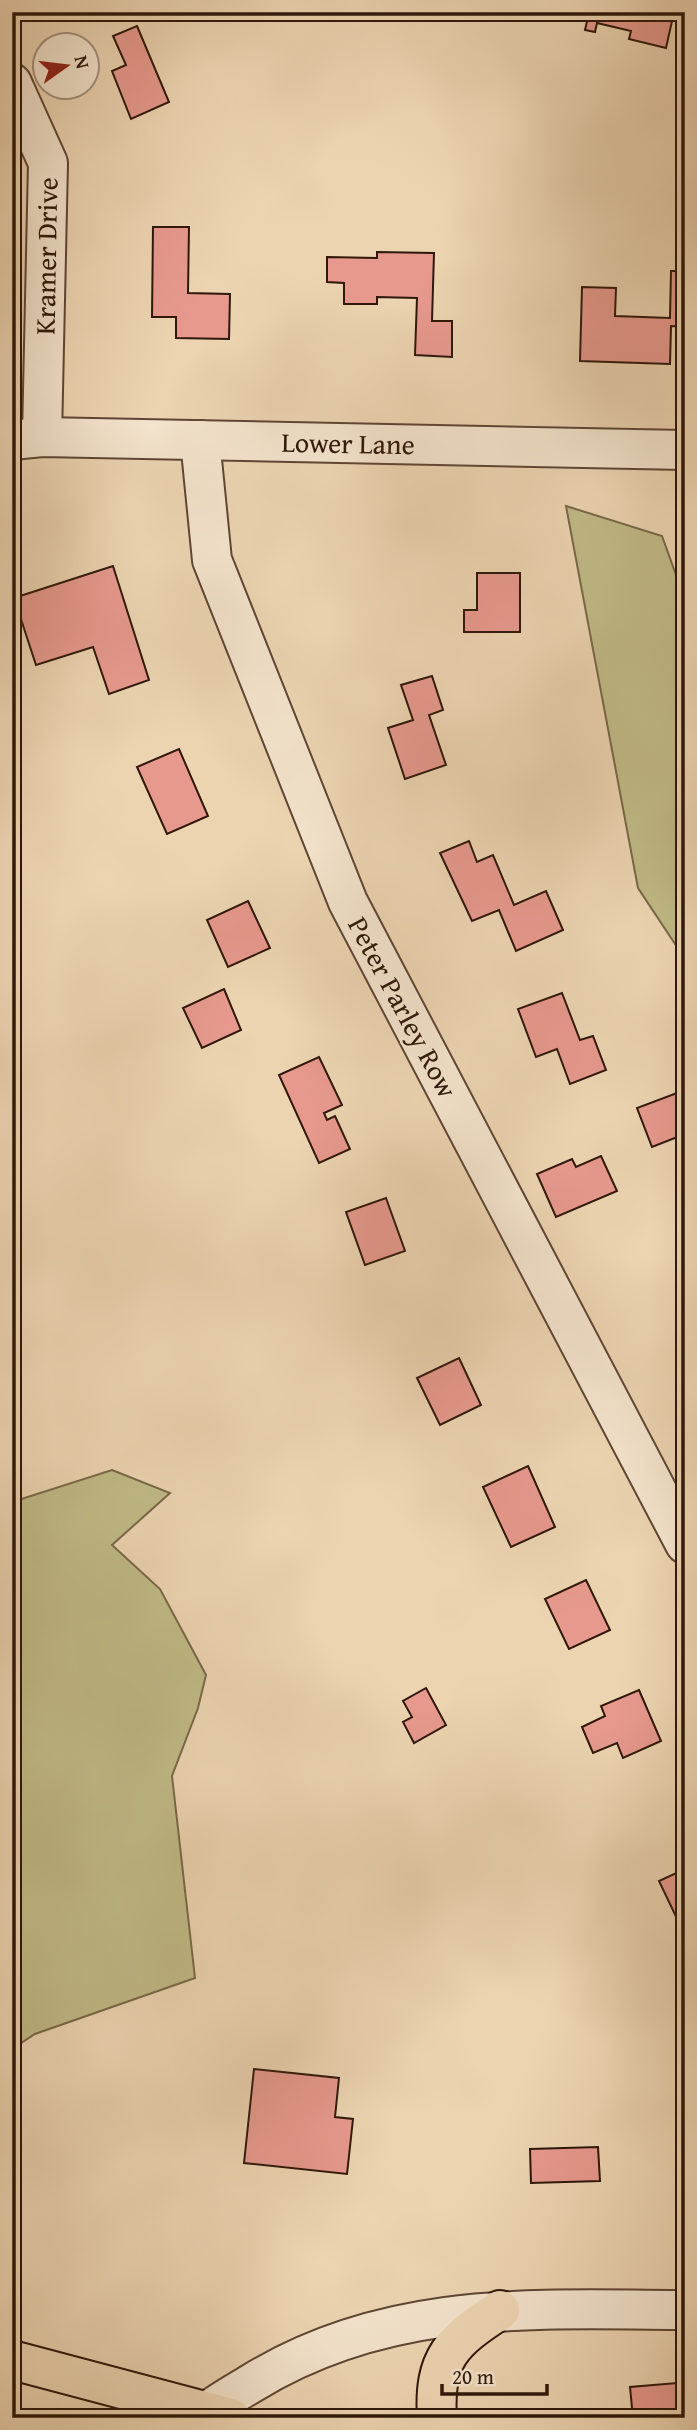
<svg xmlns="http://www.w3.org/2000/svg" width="697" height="2430" font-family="'Gentium Book Plus',serif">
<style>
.green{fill:#c0ba86;stroke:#786848;stroke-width:2}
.building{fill:#e7998e;stroke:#2f170a;stroke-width:2}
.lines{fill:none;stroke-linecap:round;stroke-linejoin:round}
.minor-casing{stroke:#5e4634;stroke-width:42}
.highway-casing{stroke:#2f170a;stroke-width:42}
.minor{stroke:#f3e3cc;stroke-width:38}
.highway{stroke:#ecd4b1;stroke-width:38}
.labels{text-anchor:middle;stroke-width:5;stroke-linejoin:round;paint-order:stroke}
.street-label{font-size:28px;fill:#2f170a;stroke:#f3e3cc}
</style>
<rect width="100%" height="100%" fill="#ecd4b1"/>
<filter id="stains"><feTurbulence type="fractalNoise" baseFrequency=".00286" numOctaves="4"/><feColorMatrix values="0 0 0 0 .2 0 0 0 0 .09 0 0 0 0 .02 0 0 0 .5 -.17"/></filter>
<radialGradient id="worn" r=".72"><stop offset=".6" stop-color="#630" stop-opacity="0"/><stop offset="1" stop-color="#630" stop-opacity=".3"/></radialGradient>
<g class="green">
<polygon points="566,506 662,536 685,600 685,959 638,888"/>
<polygon points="112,1470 170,1493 112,1545 160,1589 206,1675 198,1708 172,1776 195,1978 35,2034 12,2049 12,1502"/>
</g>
<g class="building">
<polygon points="674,12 666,48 629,39 631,31 597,23 595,32 585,30 588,17 571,13"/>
<polygon points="137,26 169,102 131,119 112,71 126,65 113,36"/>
<polygon points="153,227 189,227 188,293 230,294 229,339 176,338 176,317 152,317"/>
<polygon points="377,252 434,253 432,321 452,321 452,357 415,355 417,298 377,297 377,304 344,304 344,283 327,282 327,257 377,258"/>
<polygon points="671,271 685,271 685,327 671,326 670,364 580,361 582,287 616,288 615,316 670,318"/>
<polygon points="113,566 149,680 109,694 93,647 36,665 14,598"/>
<polygon points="477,573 520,573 520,632 464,632 464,610 477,610"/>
<polygon points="432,676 443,710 429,715 446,765 405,779 388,728 413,720 401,685"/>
<polygon points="179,749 208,816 167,834 137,767"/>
<polygon points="469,841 477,862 493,855 514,905 546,891 563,930 516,951 499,910 472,921 440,853"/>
<polygon points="248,901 270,948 228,967 207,920"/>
<polygon points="224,989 241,1030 202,1048 183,1008"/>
<polygon points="562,993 580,1040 593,1036 606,1070 570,1084 557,1049 536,1057 518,1009"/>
<polygon points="319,1057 342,1105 324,1113 327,1120 335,1116 350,1149 319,1163 279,1075"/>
<polygon points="685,1090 685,1134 652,1147 637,1108"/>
<polygon points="601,1156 617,1191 556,1217 537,1174 572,1159 576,1167"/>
<polygon points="386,1198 405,1251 365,1265 346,1212"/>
<polygon points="459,1358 481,1405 440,1425 417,1378"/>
<polygon points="528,1466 555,1527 511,1547 483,1487"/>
<polygon points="586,1580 610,1630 569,1649 545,1599"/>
<polygon points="426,1688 446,1725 414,1743 403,1722 412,1717 403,1701"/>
<polygon points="639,1690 661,1741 623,1758 617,1743 593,1753 582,1727 605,1716 601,1706"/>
<polygon points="685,1869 685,1923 680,1925 659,1881"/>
<polygon points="254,2069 339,2078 335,2117 353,2119 347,2174 244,2163"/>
<polygon points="598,2147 600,2181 531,2183 530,2149"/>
<polygon points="677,2383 680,2418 633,2418 630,2387"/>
</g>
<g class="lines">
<defs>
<g id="minor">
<polyline points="12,83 48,163 42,437"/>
<polyline points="12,440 42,437 685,450"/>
<polyline points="200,440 212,560 348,902 685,1544"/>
<path d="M199 2418C215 2404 234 2394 252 2383 387 2300 533 2309 685 2310"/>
</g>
<g id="highway">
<polyline points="12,2360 231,2418"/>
<path d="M437 2418C433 2358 452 2341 500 2310"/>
</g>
</defs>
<use href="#minor" class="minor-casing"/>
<use href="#highway" class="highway-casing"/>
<use href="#minor" class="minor"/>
<use href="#highway" class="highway"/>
</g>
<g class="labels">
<g class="street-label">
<text transform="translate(46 256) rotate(-89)" y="10">Kramer Drive</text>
<text transform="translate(348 443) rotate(1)" y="10">Lower Lane</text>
<text transform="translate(403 1007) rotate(62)" y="10">Peter Parley Row</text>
</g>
</g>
<rect width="697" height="2430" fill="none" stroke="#ecd4b1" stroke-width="42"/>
<rect x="14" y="14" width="669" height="2402" fill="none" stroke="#2f170a" stroke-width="3.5"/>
<rect x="21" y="21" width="655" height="2388" fill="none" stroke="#2f170a" stroke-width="2"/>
<g transform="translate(66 66) rotate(76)"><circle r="33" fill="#f3e3cc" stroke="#a5917e" stroke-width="2"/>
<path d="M0-5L12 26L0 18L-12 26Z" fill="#8f2418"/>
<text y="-10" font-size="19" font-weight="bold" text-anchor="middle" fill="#2f170a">N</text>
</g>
<path d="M442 2384v10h105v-10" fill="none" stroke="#2f170a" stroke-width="3.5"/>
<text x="452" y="2384" font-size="21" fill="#2f170a" stroke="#f3e3cc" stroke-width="5" paint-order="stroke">20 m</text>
<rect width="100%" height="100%" filter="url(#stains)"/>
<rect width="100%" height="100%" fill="url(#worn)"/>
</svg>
